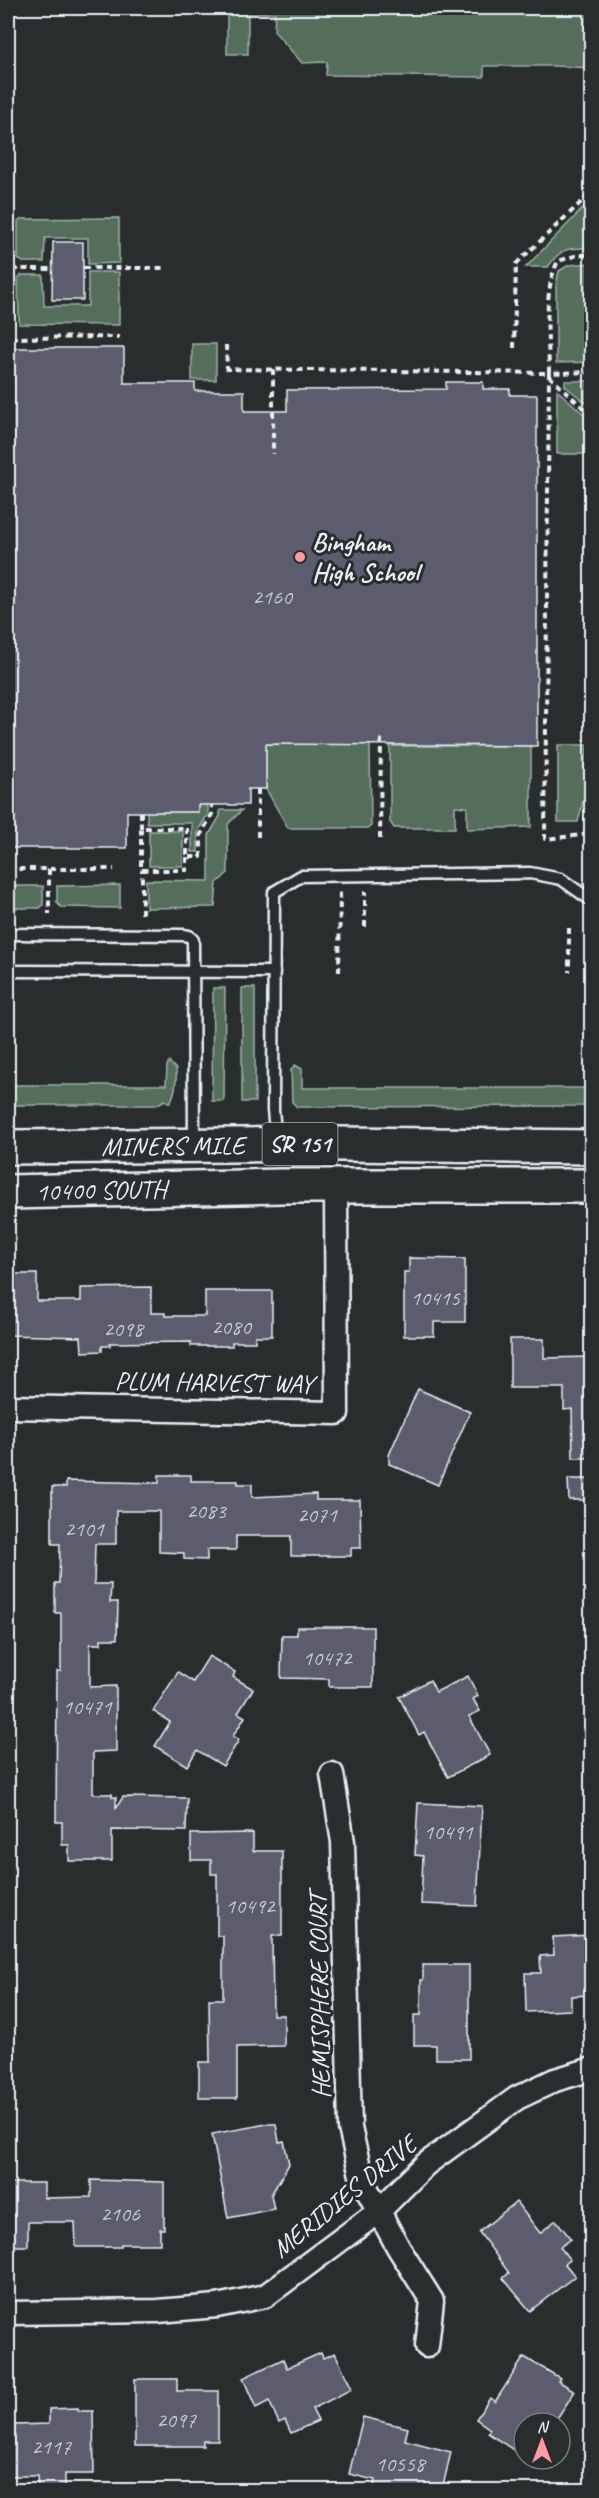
<svg xmlns="http://www.w3.org/2000/svg" width="599" height="2498" font-family="Caveat,sans-serif">
<style>
.green{fill:#556e5c;stroke:#9eb0aa;stroke-width:1.5}
.building{fill:#5b5c6e;stroke:#e8f1f8;stroke-width:1.5}
.lines{fill:none;stroke-linecap:round;stroke-linejoin:round}
.lane-casing{stroke:#e8f1f8;stroke-width:15}
.street-casing{stroke:#e8f1f8;stroke-width:27}
.primary-casing{stroke:#e8f1f8;stroke-width:38}
.path{stroke:#e8f1f8;stroke-width:4;stroke-dasharray:6 4.5;stroke-linecap:butt}
.lane{stroke:#2a2d2e;stroke-width:10}
.street{stroke:#2a2d2e;stroke-width:22}
.primary{stroke:#2a2d2e;stroke-width:33}
.poi-dot{fill:#ff9aa2;stroke:#2a2d2e;stroke-width:2}
.labels{text-anchor:middle;stroke-width:6;stroke-linejoin:round;paint-order:stroke}
.number-label{font-size:22px;fill:#c5ccd6}
.shield{fill:#2a2d2e;stroke:#afb6bb;stroke-width:1.5}
.shield-label{font-size:24px;font-weight:bold;fill:#e8f1f8}
.poi-label{font-size:26px;font-weight:bold;fill:#e8f1f8;stroke:#2a2d2e;text-anchor:start}
.street-label{font-size:26px;fill:#e8f1f8;stroke:#2a2d2e}
</style>
<rect width="100%" height="100%" fill="#2a2d2e"/>
<filter id="ink" filterUnits="userSpaceOnUse"><feTurbulence type="fractalNoise" baseFrequency=".0167" numOctaves="2"/><feDisplacementMap in="SourceGraphic" scale="12" xChannelSelector="R" yChannelSelector="G"/><feConvolveMatrix kernelMatrix="1 2 1 2 8 2 1 2 1" color-interpolation-filters="sRGB"/></filter>
<g filter="url(#ink)">
<g class="green">
<polygon points="227,8 591,8 591,68 555,66 484,66 484,77 326,75 327,62 302,63 274,31 275,13 248,13 248,54 227,54"/>
<path d="M591 200V248C569 248 561 247 548 267H526Z"/>
<polygon points="119,218 119,263 88,264 88,238 45,238 44,262 23,262 18,259 18,221 21,219"/>
<polygon points="591,263 591,362 556,363 556,285 559,271 569,265"/>
<polygon points="88,272 119,272 119,325 19,324 18,278 22,275 43,275 44,306 88,306"/>
<rect x="192" y="344" width="24" height="36"/>
<polygon points="565,381 591,381 591,407 565,386"/>
<polygon points="557,390 586,416 585,454 557,454"/>
<polygon points="266,744 370,744 371,826 368,828 288,828 266,789"/>
<polygon points="558,745 587,745 587,785 578,822 558,822"/>
<polygon points="390,746 531,746 531,827 467,829 467,807 455,806 455,828 394,828 390,822"/>
<polygon points="198,805 208,805 208,814 198,831 198,852 192,852 192,823 147,823 147,812 198,812"/>
<polygon points="220,810 242,810 228,824 228,873 217,883 215,907 146,908 146,880 209,881 209,835 220,816"/>
<rect x="149" y="831" width="34" height="35"/>
<polygon points="120,885 120,908 61,907 57,903 57,886"/>
<polygon points="8,886 43,886 43,905 40,908 8,908"/>
<polygon points="213,988 225,988 224,1101 212,1101"/>
<rect x="242" y="988" width="13" height="114"/>
<path d="M169 1062 176 1069C177 1082 176 1092 170 1103L165 1100 156 1105H8V1085H166L167 1066Z"/>
<polygon points="295,1065 302,1069 302,1088 591,1088 591,1106 297,1107 292,1102 291,1070"/>
</g>
<g class="building">
<polygon points="53,242 83,242 83,300 52,300"/>
<polygon points="8,348 124,348 124,383 195,383 195,391 244,391 244,411 287,411 287,390 446,389 446,382 483,382 483,389 510,389 510,395 537,395 537,746 266,744 266,789 248,789 248,805 198,805 198,812 127,812 127,848 8,848"/>
<polygon points="409,1258 465,1259 465,1322 434,1322 434,1336 404,1336 404,1272 409,1272"/>
<polygon points="8,1274 37,1274 37,1301 81,1301 81,1288 151,1287 151,1313 165,1313 165,1316 205,1316 205,1291 272,1291 272,1336 255,1336 255,1342 232,1342 232,1346 191,1346 191,1342 110,1343 110,1346 102,1346 102,1351 82,1352 81,1337 8,1335"/>
<polygon points="510,1339 544,1339 544,1358 591,1357 591,1458 573,1458 572,1409 564,1410 564,1388 510,1388"/>
<polygon points="418,1389 470,1412 438,1485 389,1464 389,1455"/>
<polygon points="159,1475 191,1475 191,1481 238,1481 238,1484 252,1484 252,1497 316,1494 316,1500 360,1500 361,1548 351,1548 351,1556 291,1556 291,1536 236,1536 236,1550 207,1550 207,1560 184,1559 184,1553 159,1552 159,1511 116,1511 116,1544 95,1544 94,1584 111,1584 110,1602 118,1602 117,1639 101,1639 101,1644 90,1644 90,1687 116,1686 116,1751 93,1752 93,1794 112,1794 112,1797 116,1797 116,1808 123,1797 187,1798 186,1831 112,1830 112,1861 69,1861 69,1845 62,1845 62,1822 56,1822 57,1671 61,1671 61,1613 55,1613 55,1583 59,1583 60,1544 52,1544 52,1487 66,1487 66,1481 159,1483"/>
<polygon points="568,1479 591,1479 591,1500 569,1500"/>
<polygon points="297,1627 373,1627 373,1687 329,1687 329,1679 281,1678 282,1635 297,1635"/>
<polygon points="209,1656 235,1672 233,1677 253,1689 238,1713 245,1717 233,1736 239,1740 223,1766 197,1750 187,1766 155,1746 170,1722 153,1711 178,1672 193,1682"/>
<polygon points="468,1676 478,1696 473,1699 480,1711 469,1716 490,1755 448,1777 424,1732 419,1735 399,1697 430,1680 436,1692"/>
<polygon points="418,1803 482,1806 477,1906 421,1904 423,1856 415,1855"/>
<polygon points="253,1833 253,1851 282,1851 282,1936 272,1936 273,2015 284,2015 284,2046 237,2047 237,2098 199,2098 199,2062 210,2062 209,1999 223,1999 223,1936 217,1936 217,1874 211,1874 211,1860 191,1860 191,1834"/>
<polygon points="591,1935 591,1995 571,1996 571,2010 526,2012 525,1973 541,1973 540,1956 554,1955 553,1937"/>
<polygon points="423,1965 469,1965 469,2059 436,2059 436,2045 414,2045 414,2015 421,2015 421,1980 423,1980"/>
<polygon points="267,2124 276,2124 279,2142 284,2141 289,2164 271,2195 274,2209 228,2218 212,2134"/>
<polygon points="91,2180 164,2182 164,2229 160,2229 160,2244 121,2244 121,2247 76,2247 75,2222 28,2222 28,2246 8,2246 8,2183 44,2183 44,2198 91,2197"/>
<polygon points="516,2202 540,2233 556,2220 571,2239 560,2247 570,2260 565,2264 575,2276 530,2311 503,2278 509,2273 479,2232"/>
<polygon points="321,2353 323,2358 335,2353 352,2389 312,2409 318,2421 291,2433 285,2420 279,2423 269,2401 256,2408 243,2378 283,2359 287,2368"/>
<polygon points="524,2357 560,2378 558,2381 575,2391 554,2423 524,2423 524,2457 488,2433 490,2429 476,2419 490,2398 495,2402"/>
<polygon points="135,2379 177,2379 177,2391 218,2391 218,2441 203,2441 203,2446 135,2446"/>
<polygon points="78,2408 78,2411 93,2411 94,2474 65,2474 65,2490 38,2490 37,2476 8,2476 8,2438 14,2438 14,2425 49,2424 49,2409"/>
<polygon points="363,2417 408,2428 405,2440 451,2452 442,2490 373,2490 375,2480 349,2474"/>
</g>
<g class="lines">
<defs>
<g id="lane">
<polyline points="8,934 183,935 189,936 193,940 194,1142"/>
<polyline points="8,971 274,972"/>
<polyline points="276,1141 273,1110 274,892 301,876 530,873 561,879 592,901"/>
</g>
<g id="street">
<polyline points="8,1407 337,1413 336,1186"/>
<polyline points="332,1774 343,1842 350,2128 362,2180 398,2247 432,2301 427,2346"/>
<polyline points="8,2313 158,2311 217,2306 265,2296 378,2212 426,2164 517,2098 555,2080 592,2069"/>
</g>
<g id="primary">
<path id="s1" d="M8 1147 340 1144 592 1147"/>
<path id="s2" d="M8 1192 282 1186H592"/>
</g>
</defs>
<use href="#lane" class="lane-casing"/>
<use href="#street" class="street-casing"/>
<use href="#primary" class="primary-casing"/>
<g class="path">
<polyline points="8,216 8,215"/>
<polyline points="83,268 164,268"/>
<polyline points="12,269 53,269"/>
<polyline points="8,338 11,338 12,215"/>
<polyline points="11,338 119,337"/>
<path d="M226 345 227 369 549 373C549 337 542 293 558 261L578 255H592"/>
<polyline points="514,348 516,264 592,192"/>
<polyline points="273,369 273,454"/>
<polyline points="592,372 549,373 545,839 592,834"/>
<polyline points="549,376 592,416"/>
<polyline points="258,789 258,839"/>
<polyline points="141,812 141,828"/>
<polyline points="586,834 586,818 592,796"/>
<polyline points="380,839 381,738"/>
<polyline points="187,857 187,870 141,870 141,828 187,828 187,857 201,857 201,834 212,814 212,805"/>
<polyline points="8,869 114,869"/>
<polyline points="49,869 49,914"/>
<polyline points="142,914 142,870"/>
<polyline points="365,927 365,891"/>
<polyline points="569,928 569,972"/>
<polyline points="339,972 340,891"/>
</g>
<use href="#lane" class="lane"/>
<use href="#street" class="street"/>
<use href="#primary" class="primary"/>
</g>
</g>
<circle class="poi-dot" cx="300" cy="557" r="6"/>
<g class="labels">
<g class="number-label">
<text x="272" y="604">2160</text>
<text x="435" y="1305">10415</text>
<text x="231" y="1334">2080</text>
<text x="123" y="1336">2098</text>
<text x="206" y="1518">2083</text>
<text x="317" y="1522">2071</text>
<text x="84" y="1536">2101</text>
<text x="327" y="1665">10472</text>
<text x="87" y="1714">10471</text>
<text x="448" y="1839">10491</text>
<text x="250" y="1913">10492</text>
<text x="120" y="2221">2106</text>
<text x="176" y="2427">2097</text>
<text x="51" y="2454">2117</text>
<text x="400" y="2471">10558</text>
</g>
<rect class="shield" x="262.5" y="1123" width="75" height="42" rx="4.5"/>
<g class="shield-label">
<text x="300" y="1152">SR 151</text>
</g>
<g class="poi-label">
<text x="312" y="551">Bingham<tspan x="312" dy="30">High School</tspan></text>
</g>
<g class="street-label">
<text dy="9" stroke="none"><textPath href="#s1" startOffset="165">MINERS MILE</textPath></text>
<text dy="9" stroke="none"><textPath href="#s2" startOffset="93">10400 SOUTH</textPath></text>
<text transform="translate(214 1382) rotate(1)" y="9">PLUM HARVEST WAY</text>
<text transform="translate(319 1996) rotate(-91)" y="9">HEMISPHERE COURT</text>
<text transform="translate(344 2196) rotate(-39)" y="9">MERIDIES DRIVE</text>
</g>
</g>
<rect width="599" height="2498" fill="none" stroke="#2a2d2e" stroke-width="30"/>
<rect x="15" y="15" width="569" height="2468" fill="none" stroke="#e8f1f8" stroke-width="2" filter="url(#ink)"/>
<g transform="translate(542 2441)"><circle r="28" fill="#2a2d2e" stroke="#767b7f" stroke-width="1.5"/>
<path d="M0-4.5L10 22L0 15L-10 22Z" fill="#ff9aa2"/>
<text y="-9" font-size="16" font-weight="bold" text-anchor="middle" fill="#e8f1f8">N</text>
</g>
</svg>
